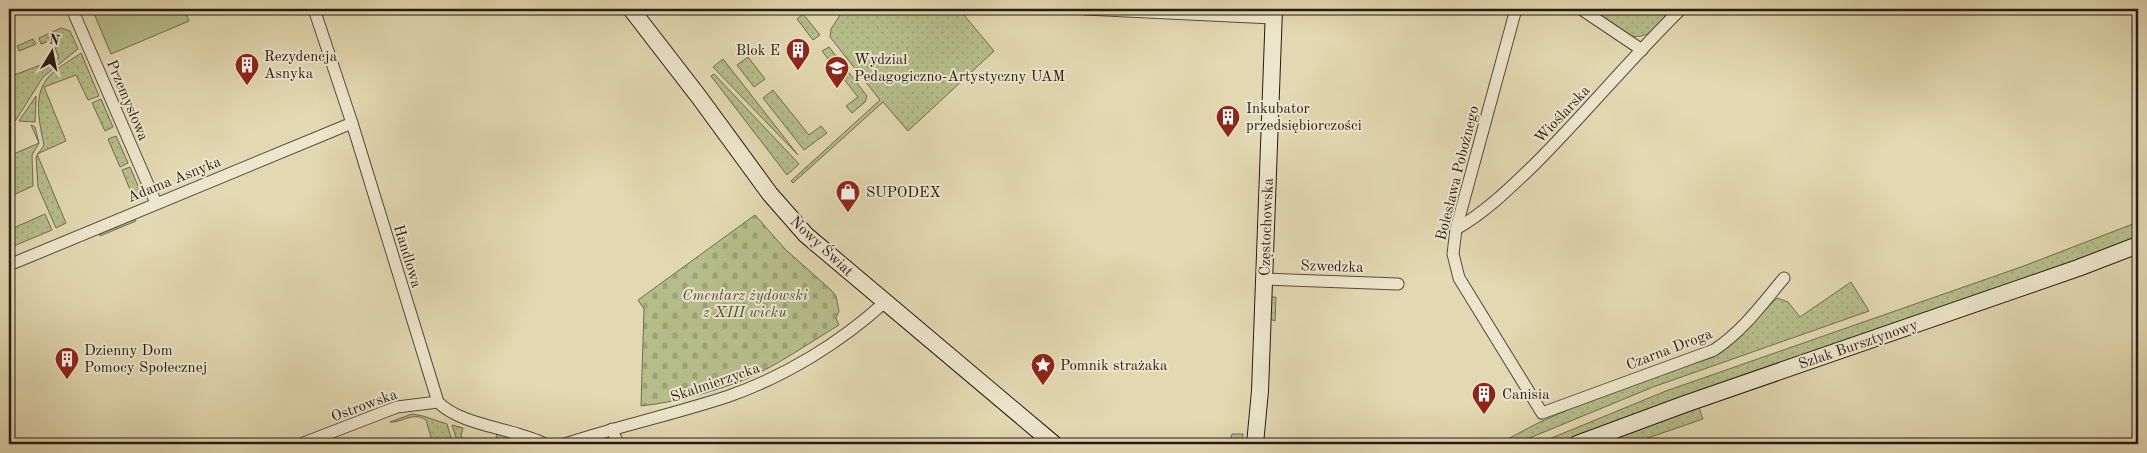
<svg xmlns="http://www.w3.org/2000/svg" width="2147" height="453" font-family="'Old Standard TT',serif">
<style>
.grass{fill:url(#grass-dots);stroke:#6e6c50}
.cemetery{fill:url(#cemetery-stones);stroke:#6e6c50}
.garden{fill:#b5be8a;stroke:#6e6c50}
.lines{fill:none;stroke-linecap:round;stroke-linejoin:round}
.street-casing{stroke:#564a3c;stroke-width:13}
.secondary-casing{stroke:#271a15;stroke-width:18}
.street{stroke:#ece6cc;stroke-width:11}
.secondary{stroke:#ece6cc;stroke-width:16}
.labels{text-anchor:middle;stroke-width:4;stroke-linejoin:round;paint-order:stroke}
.poi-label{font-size:15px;fill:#271a15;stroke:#ece6cc;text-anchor:start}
.street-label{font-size:15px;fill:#271a15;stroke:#ece6cc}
.park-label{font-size:15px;font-style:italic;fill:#524b38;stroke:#ece6cc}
</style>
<defs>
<pattern id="grass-dots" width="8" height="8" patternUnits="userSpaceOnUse" patternTransform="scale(1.25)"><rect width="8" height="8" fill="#b5be8a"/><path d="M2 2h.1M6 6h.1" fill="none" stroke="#9ca376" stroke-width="1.8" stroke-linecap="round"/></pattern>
<pattern id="cemetery-stones" width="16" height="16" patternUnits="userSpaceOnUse" patternTransform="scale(1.25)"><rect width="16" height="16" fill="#b5be8a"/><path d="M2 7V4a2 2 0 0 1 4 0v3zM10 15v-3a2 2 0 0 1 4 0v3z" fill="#9ca376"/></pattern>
</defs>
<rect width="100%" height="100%" fill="#e2d8b1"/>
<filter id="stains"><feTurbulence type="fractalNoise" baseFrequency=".004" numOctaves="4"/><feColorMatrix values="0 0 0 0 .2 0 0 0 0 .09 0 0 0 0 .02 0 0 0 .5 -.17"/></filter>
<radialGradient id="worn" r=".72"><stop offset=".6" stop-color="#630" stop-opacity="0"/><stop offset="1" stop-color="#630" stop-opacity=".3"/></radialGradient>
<g class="grass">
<polygon points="844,9 959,9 994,51 908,131 883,102 793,183 791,181 880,100 830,37 831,29"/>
<path d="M1591 9H1674C1662 20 1650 40 1632 36Z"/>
<polygon points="803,14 820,35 813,40 797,19"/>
<polygon points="61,28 70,31 78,49 43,77 16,120 9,123 9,77 59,58 52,40 41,44 39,38"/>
<polygon points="33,39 36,44 19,51 17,46"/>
<polygon points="829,47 867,96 865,102 852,113 846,106 858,97 822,51"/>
<path d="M81 53 99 96 88 100 76 75 44 87 66 141 37 154 66 223 56 228 38 187 36 157 44 145C40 125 33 98 46 80 54 69 70 61 81 53Z"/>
<polygon points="748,57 765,79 754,87 737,65"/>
<polygon points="723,59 798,155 713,67"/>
<polygon points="714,74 799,164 787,175 711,76"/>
<polygon points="773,90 809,135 821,126 827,133 804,150 763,98"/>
<polygon points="36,96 35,122 19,121"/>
<polygon points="101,99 113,127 105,131 92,103"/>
<polygon points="31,125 35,127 39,143 32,155 33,186 9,197 9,156 39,143"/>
<polygon points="116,136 128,163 120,167 108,139"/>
<polygon points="130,167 141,193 133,197 122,170"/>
<polygon points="45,214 52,230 9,248 9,230"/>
<polygon points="135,219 136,221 100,236 100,234"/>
<polygon points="2138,222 2138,238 2095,255 1643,412 1557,444 1537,444 1666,391 2021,267"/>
<polygon points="1851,282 1869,311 1653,387 1515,444 1498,444 1540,422 1618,388 1714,357 1731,345 1777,298 1788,302 1800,317"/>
<polygon points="1271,297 1276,297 1275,321 1270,319"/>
<polygon points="1699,408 1703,419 1630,444 1596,444"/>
<path d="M412 414 423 416 447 424 453 444 449 442 433 444 426 420C413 411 402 423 390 422Z"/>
<polygon points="452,425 463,428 461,435 464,444 458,444"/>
<polygon points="497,433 522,440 528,444 497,444 498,440 496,437"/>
<polygon points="1232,434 1243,434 1242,444 1229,444"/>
</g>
<path class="cemetery" d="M755 215 785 249 831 290 836 296 839 311 836 318 839 325C809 343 778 365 746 379 713 392 676 402 641 406L644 309 638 300Z"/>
<polygon class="garden" points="98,9 184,9 189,21 111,54 93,11"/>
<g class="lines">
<defs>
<g id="street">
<polyline points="72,9 156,203"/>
<path d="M314 9 352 123 438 402C461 426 514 428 545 444"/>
<polyline points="1085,9 1273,18"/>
<path d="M1516 9 1456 229 1453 254 1459 278 1542 413 1714 350C1743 331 1762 304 1784 278"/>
<polyline points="1581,9 1642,50"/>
<path d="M1456 229C1486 212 1511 187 1535 164 1585 114 1630 59 1681 9"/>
<polyline points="9,265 352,123"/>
<polyline points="1264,279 1398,284"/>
<polyline points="612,429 618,444"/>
<polyline points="301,444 397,407 438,402"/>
<path d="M565 444C619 426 675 414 729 396 786 376 841 342 885 302"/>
</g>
<g id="secondary">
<polyline points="631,9 699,97 770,194 806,235 1054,444"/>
<polyline points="1255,444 1260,391 1274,9"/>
<polyline points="1577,444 1685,404 2078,268 2138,245"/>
</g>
</defs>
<use href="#street" class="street-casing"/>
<use href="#secondary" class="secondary-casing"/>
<use href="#street" class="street"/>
<use href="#secondary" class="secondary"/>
</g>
<defs>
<symbol id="building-pin" viewBox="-11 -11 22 30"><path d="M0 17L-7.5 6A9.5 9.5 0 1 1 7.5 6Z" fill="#8f2418" stroke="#ece6cc"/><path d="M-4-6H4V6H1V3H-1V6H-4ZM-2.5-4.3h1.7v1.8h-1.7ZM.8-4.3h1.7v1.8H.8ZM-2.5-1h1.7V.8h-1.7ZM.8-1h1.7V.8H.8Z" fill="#fff"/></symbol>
<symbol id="university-pin" viewBox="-11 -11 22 30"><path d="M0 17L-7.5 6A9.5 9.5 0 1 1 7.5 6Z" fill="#8f2418" stroke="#ece6cc"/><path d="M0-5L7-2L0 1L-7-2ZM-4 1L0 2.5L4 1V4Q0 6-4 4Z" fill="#fff"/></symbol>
<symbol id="shop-pin" viewBox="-11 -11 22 30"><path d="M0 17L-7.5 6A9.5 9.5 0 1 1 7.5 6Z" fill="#8f2418" stroke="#ece6cc"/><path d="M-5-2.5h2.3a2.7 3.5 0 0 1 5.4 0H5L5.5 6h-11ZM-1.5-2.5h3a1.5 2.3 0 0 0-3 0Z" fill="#fff"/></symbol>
<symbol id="sight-pin" viewBox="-11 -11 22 30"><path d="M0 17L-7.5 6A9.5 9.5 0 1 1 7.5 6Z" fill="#8f2418" stroke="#ece6cc"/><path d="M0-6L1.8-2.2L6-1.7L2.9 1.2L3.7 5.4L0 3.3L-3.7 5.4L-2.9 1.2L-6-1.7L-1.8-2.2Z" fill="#fff"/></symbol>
</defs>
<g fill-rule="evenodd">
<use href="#building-pin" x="784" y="36" width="28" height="38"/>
<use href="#building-pin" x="233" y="51" width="28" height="38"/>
<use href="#university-pin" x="823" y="54" width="28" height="38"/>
<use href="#building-pin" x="1214" y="103" width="28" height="38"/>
<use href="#shop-pin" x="834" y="178" width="28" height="38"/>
<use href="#building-pin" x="53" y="345" width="28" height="38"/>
<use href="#sight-pin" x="1029" y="351" width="28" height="38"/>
<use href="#building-pin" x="1470" y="380" width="28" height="38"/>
</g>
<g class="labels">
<g class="poi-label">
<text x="780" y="55" text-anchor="end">Blok E</text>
<text x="264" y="61">Rezydencja<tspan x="264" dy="17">Asnyka</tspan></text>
<text x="854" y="64">Wydział<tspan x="854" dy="17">Pedagogiczno-Artystyczny UAM</tspan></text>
<text x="1246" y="113">Inkubator<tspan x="1246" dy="17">przedsiębiorczości</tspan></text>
<text x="866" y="197">SUPODEX</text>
<text x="84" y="355">Dzienny Dom<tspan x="84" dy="17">Pomocy Społecznej</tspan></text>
<text x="1060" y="370">Pomnik strażaka</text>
<text x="1502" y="399">Canisia</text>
</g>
<g class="street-label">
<text transform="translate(128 100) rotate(67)" y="5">Przemysłowa</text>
<text transform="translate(1562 114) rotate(-47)" y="5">Wioślarska</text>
<text transform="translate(1457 173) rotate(-76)" y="5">Bolesława Pobożnego</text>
<text transform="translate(174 179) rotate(-22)" y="5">Adama Asnyka</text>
<text transform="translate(1266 227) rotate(-88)" y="5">Częstochowska</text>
<text transform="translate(822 246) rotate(43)" y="5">Nowy Świat</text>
<text transform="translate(408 256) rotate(73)" y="5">Handlowa</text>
<text transform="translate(1332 266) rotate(2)" y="5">Szwedzka</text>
<text transform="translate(1858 344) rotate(-19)" y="5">Szlak Bursztynowy</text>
<text transform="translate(1669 349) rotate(-21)" y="5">Czarna Droga</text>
<text transform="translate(715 382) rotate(-19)" y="5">Skalmierzycka</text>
<text transform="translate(364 405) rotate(-20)" y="5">Ostrowska</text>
</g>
<g class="park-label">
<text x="745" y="300">Cmentarz żydowski<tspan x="745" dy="17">z XIII wieku</tspan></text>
</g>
</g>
<rect width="2147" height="453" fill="none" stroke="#e2d8b1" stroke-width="30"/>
<rect x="10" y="10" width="2127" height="433" fill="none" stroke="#271a15" stroke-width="2.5"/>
<rect x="15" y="15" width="2117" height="423" fill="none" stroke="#271a15"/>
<g transform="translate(52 52) rotate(10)" stroke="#ece6cc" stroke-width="4" paint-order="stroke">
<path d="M0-4L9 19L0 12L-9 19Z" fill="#271a15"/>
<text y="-8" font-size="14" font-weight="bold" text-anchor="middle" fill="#271a15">N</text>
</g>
<rect width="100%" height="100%" filter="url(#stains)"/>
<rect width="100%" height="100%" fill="url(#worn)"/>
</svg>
